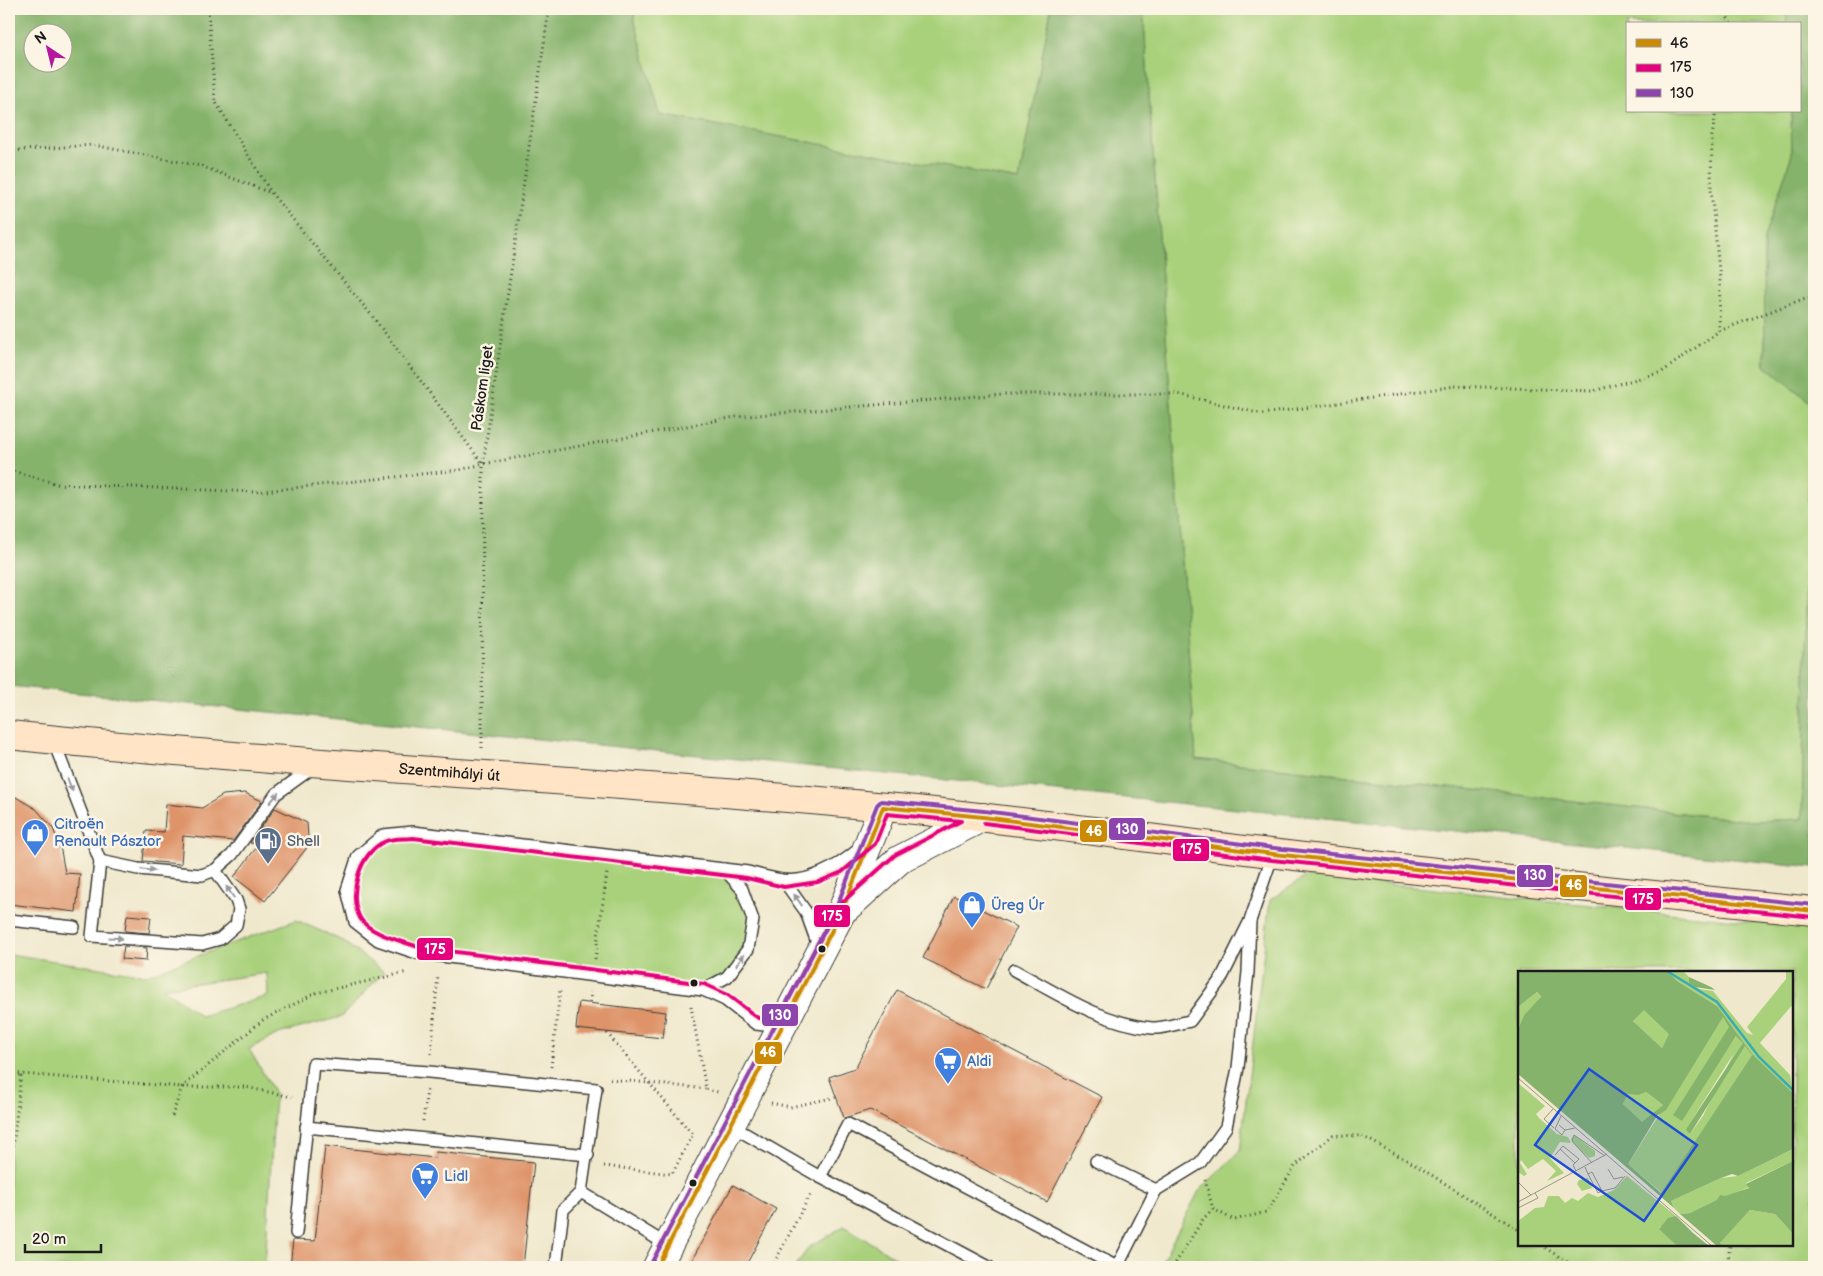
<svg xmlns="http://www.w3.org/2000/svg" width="1823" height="1276" font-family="'Balsamiq Sans',sans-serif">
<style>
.green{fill:#a9d17c;stroke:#62764c;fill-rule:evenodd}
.forest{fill:#86b36c;stroke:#516844;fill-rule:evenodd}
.building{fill:#de9367}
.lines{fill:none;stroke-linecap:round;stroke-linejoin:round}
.service-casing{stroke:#3c3b36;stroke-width:14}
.tertiary-casing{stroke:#3c3b36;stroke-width:30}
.secondary-casing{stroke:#3c3b36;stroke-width:30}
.path{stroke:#3c3b36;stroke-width:3;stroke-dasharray:1 4;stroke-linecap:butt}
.service{stroke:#fff;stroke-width:11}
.tertiary{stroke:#fff;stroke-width:28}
.secondary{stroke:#ffe4c6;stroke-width:28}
.bus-1-casing{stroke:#fcf5e5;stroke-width:8}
.bus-2-casing{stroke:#fcf5e5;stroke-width:8}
.bus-3-casing{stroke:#fcf5e5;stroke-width:8}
.bus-1{stroke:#cb8a06;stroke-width:4}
.bus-2{stroke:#e5007d;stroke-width:4}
.bus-3{stroke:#8e44ad;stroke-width:4}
.oneway{fill:#999}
.bus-dot{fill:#1c1c1c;stroke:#fcf5e5;stroke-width:2}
.labels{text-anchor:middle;stroke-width:5;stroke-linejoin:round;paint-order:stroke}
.street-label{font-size:15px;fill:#1c1c1c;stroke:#fcf5e5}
.shop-label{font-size:15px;fill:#366cbe;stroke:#fcf5e5;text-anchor:start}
.service-label{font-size:15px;fill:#4e5e75;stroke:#fcf5e5;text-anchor:start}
.inset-river{fill:none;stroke:#39abb3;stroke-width:2.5}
.inset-road{fill:none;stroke:#9b9686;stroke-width:1}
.view{fill:#1d4ed8;fill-opacity:0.15;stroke:#1d4ed8;stroke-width:2.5}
.inset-edge{fill:none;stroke:#1c1c1c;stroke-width:2.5}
.line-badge{stroke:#fcf5e5;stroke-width:2}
.badge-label{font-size:14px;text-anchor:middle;font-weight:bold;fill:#fff}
</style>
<rect width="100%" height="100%" fill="#fcf5e5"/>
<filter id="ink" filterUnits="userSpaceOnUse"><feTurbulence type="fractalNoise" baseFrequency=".02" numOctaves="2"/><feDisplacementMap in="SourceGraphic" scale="10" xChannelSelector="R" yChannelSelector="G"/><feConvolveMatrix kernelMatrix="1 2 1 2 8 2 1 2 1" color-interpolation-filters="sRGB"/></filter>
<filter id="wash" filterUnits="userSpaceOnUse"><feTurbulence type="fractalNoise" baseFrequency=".0096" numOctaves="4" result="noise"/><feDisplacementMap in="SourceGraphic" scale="20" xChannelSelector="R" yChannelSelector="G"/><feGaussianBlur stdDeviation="1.12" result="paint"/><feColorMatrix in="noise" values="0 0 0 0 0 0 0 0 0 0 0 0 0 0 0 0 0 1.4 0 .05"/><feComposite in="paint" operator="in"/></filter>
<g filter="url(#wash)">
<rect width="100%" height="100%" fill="#efe8cc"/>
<g class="green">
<polygon points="635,9 1051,9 1019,180 660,115 634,18"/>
<polygon points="1143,9 1786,9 1787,24 1627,24 1627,111 1791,111 1792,154 1764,238 1765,364 1810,402 1802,819 1753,821 1196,759"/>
<polygon points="413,832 724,869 753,920 748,949 727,977 703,990 417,953 378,940 355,922 347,890 358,856 383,835"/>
<path d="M1307 876 1814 928V1267H1159L1199 1191 1240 1151 1270 900ZM1519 972H1792V1245H1519Z"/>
<path d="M296 920 341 940 384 972 341 1017 278 1034 249 1049 275 1093 265 1267H9V954L146 975ZM267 973 268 996 201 1016 163 988Z"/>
<polygon points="844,1226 910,1267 795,1267 809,1247"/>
</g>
<path class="forest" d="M9 9H635L634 18 660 115 1019 180 1051 9H1143L1196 759 1753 821 1802 819 1810 402 1765 365 1764 238 1792 154 1791 111H1799V24H1787L1786 9H1814V867L9 686ZM32 32H62V62H32Z"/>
<g id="blocks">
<g class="building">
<polygon points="9,793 36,809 53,828 61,851 65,873 80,874 76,912 9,904"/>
<polygon points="245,793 262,801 233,841 183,836 181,864 143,861 146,831 164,832 166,804 202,808 223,795"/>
<polygon points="275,808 307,823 308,837 313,840 265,901 234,877 259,844 250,843"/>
<polygon points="954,896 1017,927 986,989 923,958"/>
<polygon points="127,915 151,917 149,933 125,931"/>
<polygon points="124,946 147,948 146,961 122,959"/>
<polygon points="897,990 1102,1097 1047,1202 870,1110 844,1118 829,1077 855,1068"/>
<polygon points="579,1002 666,1012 663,1038 576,1029"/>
<polygon points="325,1146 435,1158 436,1152 534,1162 523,1267 290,1267 293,1240 315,1241"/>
<polygon points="733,1185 776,1209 745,1267 688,1267"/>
</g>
</g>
</g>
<g filter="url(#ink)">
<use href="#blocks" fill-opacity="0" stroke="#3c3b36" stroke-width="1"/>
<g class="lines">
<defs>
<g id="service">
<polyline points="53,740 100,861 92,936 202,944 220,939 236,925 239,909 236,900 215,870"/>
<polyline points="100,861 138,869 202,875 215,870 232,855 276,794 315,766"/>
<polyline points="784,881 806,912 819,948"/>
<polyline points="9,920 74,927"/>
<path d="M1014 970C1056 993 1103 1024 1152 1028 1163 1029 1178 1023 1190 1021L1221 979 1250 921 1273 854"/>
<polyline points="703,990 727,977 748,949 753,920 742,889 724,869"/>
<path d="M781 1027 756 1024 725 1000 703 990 417 953 378 940 355 922 347 890 358 856 383 835 413 832 748 872C759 875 771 878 782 880 809 884 839 866 859 849"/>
<polyline points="730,1125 820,1177 989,1267"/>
<polyline points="306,1127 588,1155"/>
<polyline points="1096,1161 1156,1190"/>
<polyline points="820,1177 848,1124 1117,1267"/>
<polyline points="296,1233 313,1064 429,1072 596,1089 581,1192 669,1246"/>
<polyline points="556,1267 563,1210 581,1192"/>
<polyline points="1117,1267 1156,1190 1200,1163 1226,1127 1238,1068 1248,972 1250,921"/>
</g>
<g id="tertiary">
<polyline points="847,907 899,860 983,817"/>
<polyline points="657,1267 842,911 883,807"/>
</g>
<g id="secondary">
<path id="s1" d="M9 735C290 765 572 778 854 804 993 816 1131 837 1270 853 1451 875 1633 893 1814 911"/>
</g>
</defs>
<use href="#service" class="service-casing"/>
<use href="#tertiary" class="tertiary-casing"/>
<use href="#secondary" class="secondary-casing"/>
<g class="path">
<polyline points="208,9 215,101 272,194 373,317 482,463"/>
<polyline points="1723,9 1731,24"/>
<polyline points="1716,111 1712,136 1711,190 1720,280 1719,331"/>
<polyline points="9,151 93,145 201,166 271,193"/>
<polyline points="9,470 58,484 255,492 459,470 483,464 735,417 1002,394 1178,394 1262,414 1455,386 1593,391 1662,372 1719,331 1808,297 1814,298"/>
<polyline points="482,748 483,464 549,9"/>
<polyline points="595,959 607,873"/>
<polyline points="590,1002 591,992"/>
<polyline points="691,1006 706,1089 718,1092"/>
<polyline points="607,1033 693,1135"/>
<polyline points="431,1054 438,975"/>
<polyline points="551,1067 560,990"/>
<polyline points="9,1072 21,1074"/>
<polyline points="610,1079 706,1089"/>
<polyline points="771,1103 790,1107 836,1097"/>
<polyline points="172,1116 182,1087 263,1020 316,993 408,972"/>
<polyline points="423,1121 427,1090"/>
<polyline points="604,1166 672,1174 692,1136"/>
<polyline points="9,1186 21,1074 182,1087 245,1087 292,1097"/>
<polyline points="1213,1209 1234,1220 1267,1212 1295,1166 1333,1135 1362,1136 1414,1164 1519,1230"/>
<polyline points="1541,1245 1575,1267"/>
<polyline points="772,1267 811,1193"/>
<polyline points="1173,1267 1203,1219 1213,1209 1205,1180"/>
<polyline points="1727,1267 1730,1245"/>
</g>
<use href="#service" class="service"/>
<use href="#tertiary" class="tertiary"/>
<use href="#secondary" class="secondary"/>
<defs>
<polyline id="bus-1" points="657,1267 842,911 883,807 983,817 1273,854 1814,911"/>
<g id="bus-2">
<path d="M887 814 961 821 895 855 837 907 778 1020 758 1018 728 995 704 984 418 947C402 941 369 934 360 918 347 894 360 851 386 841 393 838 405 839 413 838L747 878 784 887 818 882 842 872 875 844Z"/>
<polyline points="984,823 1272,860 1813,917"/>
</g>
<polyline id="bus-3" points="651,1264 836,908 877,805 881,801 984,811 1274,848 1814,905"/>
</defs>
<use href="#bus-1" class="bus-1-casing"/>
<use href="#bus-2" class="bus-2-casing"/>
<use href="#bus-3" class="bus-3-casing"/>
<use href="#bus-1" class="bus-1"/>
<use href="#bus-2" class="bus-2"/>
<use href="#bus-3" class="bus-3"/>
</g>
<defs><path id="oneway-solid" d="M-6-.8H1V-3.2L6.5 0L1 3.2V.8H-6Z" transform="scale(1.25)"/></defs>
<g class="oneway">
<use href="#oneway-solid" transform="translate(70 785) rotate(69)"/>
<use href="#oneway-solid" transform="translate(274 798) rotate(-50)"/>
<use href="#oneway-solid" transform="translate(148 870) rotate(6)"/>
<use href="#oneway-solid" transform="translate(230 892) rotate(-124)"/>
<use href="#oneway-solid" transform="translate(798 900) rotate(-125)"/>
<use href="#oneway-solid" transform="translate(116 938) rotate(4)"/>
<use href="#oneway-solid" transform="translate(740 960) rotate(-54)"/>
</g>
</g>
<defs>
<symbol id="shop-pin" viewBox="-11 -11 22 30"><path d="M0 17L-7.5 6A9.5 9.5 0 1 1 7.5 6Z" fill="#3f7fe0" stroke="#fcf5e5"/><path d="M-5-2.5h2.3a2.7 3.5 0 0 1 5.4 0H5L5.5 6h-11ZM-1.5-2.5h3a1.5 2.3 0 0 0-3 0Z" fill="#fff"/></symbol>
<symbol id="fuel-pin" viewBox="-11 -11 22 30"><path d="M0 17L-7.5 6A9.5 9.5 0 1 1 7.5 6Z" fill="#5c6f8a" stroke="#fcf5e5"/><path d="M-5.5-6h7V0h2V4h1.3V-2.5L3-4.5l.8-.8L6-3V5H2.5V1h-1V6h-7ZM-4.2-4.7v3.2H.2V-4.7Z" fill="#fff"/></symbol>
<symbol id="supermarket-pin" viewBox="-11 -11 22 30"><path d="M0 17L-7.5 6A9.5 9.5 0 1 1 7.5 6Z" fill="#3f7fe0" stroke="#fcf5e5"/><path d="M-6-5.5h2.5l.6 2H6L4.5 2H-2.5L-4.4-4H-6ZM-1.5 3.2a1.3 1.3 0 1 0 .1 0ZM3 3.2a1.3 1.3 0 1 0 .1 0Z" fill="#fff"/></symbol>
</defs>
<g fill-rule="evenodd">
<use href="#shop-pin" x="19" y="817" width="32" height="43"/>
<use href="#fuel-pin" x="252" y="825" width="32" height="43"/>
<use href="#shop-pin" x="956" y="889" width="32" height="43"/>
<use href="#supermarket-pin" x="932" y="1045" width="32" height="43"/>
<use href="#supermarket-pin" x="409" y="1160" width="32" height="43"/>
</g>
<g class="bus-dot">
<circle cx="822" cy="949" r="4.5"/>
<circle cx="694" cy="983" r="4.5"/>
<circle cx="693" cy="1183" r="4.5"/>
</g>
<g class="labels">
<g class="street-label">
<text transform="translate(482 388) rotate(-82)" y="5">Páskom liget</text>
<text dy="5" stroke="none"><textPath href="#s1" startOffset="442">Szentmihályi út</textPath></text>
</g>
<g class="shop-label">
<text x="54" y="829">Citroën<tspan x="54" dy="17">Renault Pásztor</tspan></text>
<text x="991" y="910">Üreg Úr</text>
<text x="967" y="1066">Aldi</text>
<text x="444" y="1181">Lidl</text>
</g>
<g class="service-label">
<text x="287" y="846">Shell</text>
</g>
</g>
<g transform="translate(1518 971)">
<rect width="275" height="275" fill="#efe8cc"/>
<path d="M150 0H165L171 6V12L182 18 195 20 229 62 235 64 229 56 268 8V0H275V33L242 72 272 104 275 122 234 84 144 222 110 193 204 45 199 35 159 10ZM212 56 219 64 185 114 155 144ZM216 82 185 145 172 163 170 155ZM19 21 23 27 6 44 0 58V36ZM126 38 152 63 144 77 115 50ZM0 112 27 135 18 143 21 147 39 163 50 166 53 172 42 171 32 187 46 202 29 210 38 200 25 188 10 198 3 189 2 192 9 203 6 205 0 201ZM128 121 145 134 124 152 105 133 110 123ZM56 164 77 180V185L71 187 56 173 53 168ZM275 178V190L228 212 231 216 172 242 162 243 156 237 153 230 203 207 220 205ZM109 205 158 245 141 257 159 275H0V250L17 237 26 236 30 225H41L47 232 54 227 60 230 70 222 80 226 96 219ZM70 207 74 217 64 220 59 213 61 209ZM232 239 257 243 275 263V275H204L201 273Z" fill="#a9d17c" fill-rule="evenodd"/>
<path d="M0 0H150L159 10 199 35 234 83 275 122V178L220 205 214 203 203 207 153 230 156 237 0 103V58L6 44 23 26 19 21 0 36ZM126 39 151 63 144 77 115 50ZM205 46 211 56 155 144 164 150 218 65 225 72 170 155 168 159 172 163 227 75 234 84 143 222 110 193 139 145 148 139ZM128 121 145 134 124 151 105 133 110 123 120 124ZM171 6 193 16 197 19 177 16 171 12ZM275 190V263L257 243 232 239 202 272 204 275H199L162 243 172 242 199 229 202 224 207 225 231 217 228 213ZM158 245 175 262 191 275H159L141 258 150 247Z" fill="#86b36c" fill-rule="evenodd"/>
<path class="inset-river" d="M149 0 199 31 241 86 275 119"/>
<path class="inset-road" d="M0 107 194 275M35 138 26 148 36 157M43 145 37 158 44 164 47 159M41 154 47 159 57 157M42 178 57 192M37 184 45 175 61 188 55 194 58 200M74 192 54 170 56 164 87 185M67 196 70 203 80 222 84 220 74 201 70 203M90 198 96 208 105 206M0 211 13 224M84 220 97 217 107 205M0 231 89 183M0 237 20 227 17 222"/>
<path class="view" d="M71 98 179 174 126 250 17 174Z"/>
<rect width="275" height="275" class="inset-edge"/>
</g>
<g class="line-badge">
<rect x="1108" y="817" width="38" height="24" rx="5" fill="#8e44ad"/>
<rect x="1079" y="819" width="29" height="24" rx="5" fill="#cb8a06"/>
<rect x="1172" y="838" width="38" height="24" rx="5" fill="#e5007d"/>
<rect x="1516" y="864" width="38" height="24" rx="5" fill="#8e44ad"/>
<rect x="1559" y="874" width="29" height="24" rx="5" fill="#cb8a06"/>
<rect x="1624" y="887" width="38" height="24" rx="5" fill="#e5007d"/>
<rect x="813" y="904" width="38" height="24" rx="5" fill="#e5007d"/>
<rect x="416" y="937" width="38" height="24" rx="5" fill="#e5007d"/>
<rect x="761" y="1003" width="38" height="24" rx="5" fill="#8e44ad"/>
<rect x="754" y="1041" width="29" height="24" rx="5" fill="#cb8a06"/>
</g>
<g class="badge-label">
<text x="1127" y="834">130</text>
<text x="1094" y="836">46</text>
<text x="1191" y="854">175</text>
<text x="1535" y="880">130</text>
<text x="1574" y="890">46</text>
<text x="1643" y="904">175</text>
<text x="832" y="921">175</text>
<text x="435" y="954">175</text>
<text x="780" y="1020">130</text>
<text x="768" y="1057">46</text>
</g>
<rect width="1823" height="1276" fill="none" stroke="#fcf5e5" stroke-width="30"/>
<rect x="1626" y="22" width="175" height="90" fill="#fcf5e5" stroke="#a29e95"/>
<rect x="1636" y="39" width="25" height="8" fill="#cb8a06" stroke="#a29e95"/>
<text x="1670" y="48" font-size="15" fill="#1c1c1c">46</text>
<rect x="1636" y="64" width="25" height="8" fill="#e5007d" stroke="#a29e95"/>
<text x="1670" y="72" font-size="15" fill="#1c1c1c">175</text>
<rect x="1636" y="89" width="25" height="8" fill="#8e44ad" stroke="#a29e95"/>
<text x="1670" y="98" font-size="15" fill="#1c1c1c">130</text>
<g transform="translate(48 48) rotate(325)"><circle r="24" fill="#fcf5e5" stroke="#a29e95"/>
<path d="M0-4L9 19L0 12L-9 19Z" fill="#b5179e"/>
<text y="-8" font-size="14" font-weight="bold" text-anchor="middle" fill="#1c1c1c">N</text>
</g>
<path d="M25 1244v8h76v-8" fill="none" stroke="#1c1c1c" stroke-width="2.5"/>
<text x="32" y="1244" font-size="15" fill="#1c1c1c" stroke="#fcf5e5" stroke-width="4" paint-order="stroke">20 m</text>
</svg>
